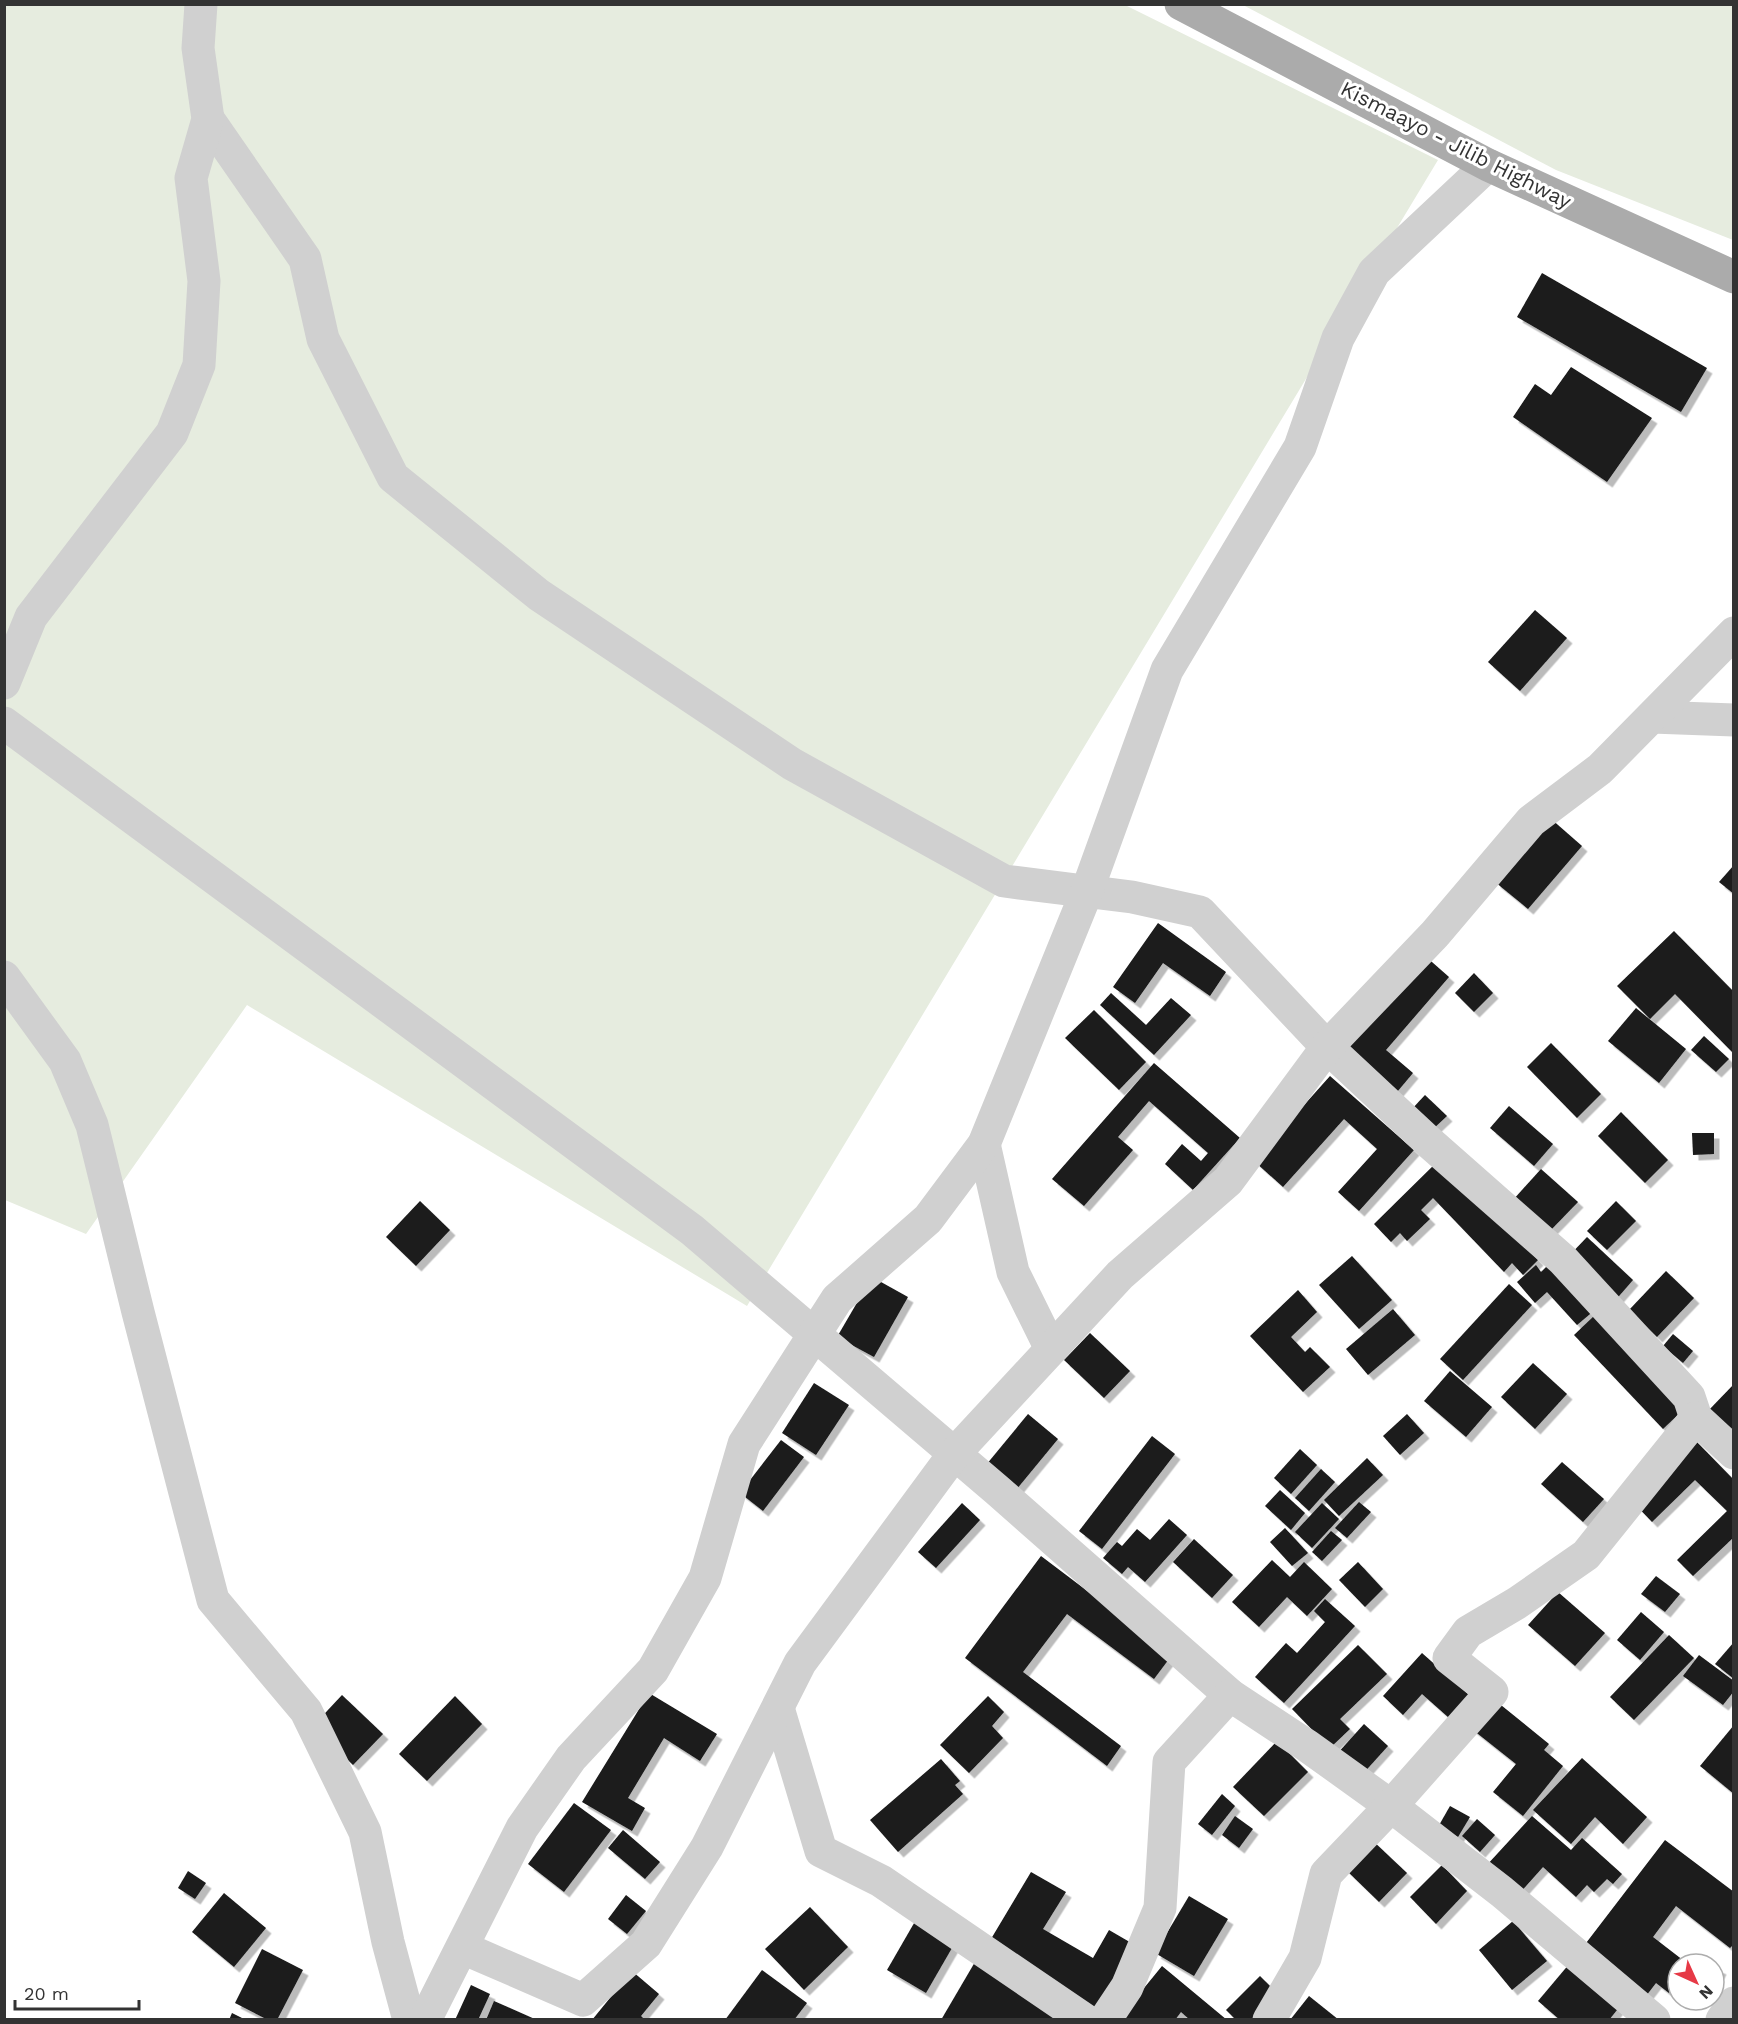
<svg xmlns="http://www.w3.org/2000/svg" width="1738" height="2024" font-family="'Work Sans',sans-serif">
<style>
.green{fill:#e6ecdf}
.building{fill:#1a1a1a;filter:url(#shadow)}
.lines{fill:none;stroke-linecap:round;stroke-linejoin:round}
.street{stroke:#d0d0d0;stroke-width:33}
.primary{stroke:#ababab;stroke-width:33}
.labels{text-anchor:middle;stroke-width:6;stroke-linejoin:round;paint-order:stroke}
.street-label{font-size:21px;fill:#333;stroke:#fff}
</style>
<defs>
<filter id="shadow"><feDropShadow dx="5.5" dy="5.5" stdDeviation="0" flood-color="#0004"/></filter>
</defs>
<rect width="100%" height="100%" fill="#fff"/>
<g class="green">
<polygon points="4,5 1125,5 1438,160 747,1306 247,1005 86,1234 5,1200"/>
<polygon points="1243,5 1733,5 1733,240 1556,170"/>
</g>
<g class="building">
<polygon points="1542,273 1707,368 1681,412 1517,317"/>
<polygon points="1571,367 1652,418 1607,482 1513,417 1535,384 1551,395"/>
<polygon points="1535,610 1567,638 1520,691 1488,662"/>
<polygon points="1550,818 1582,846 1528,909 1495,882"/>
<polygon points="1734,865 1734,894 1719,882"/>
<polygon points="1158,923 1226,972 1210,996 1163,963 1135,1003 1113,987"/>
<polygon points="1674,931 1734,992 1734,1054 1675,994 1650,1019 1617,986"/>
<polygon points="1424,955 1449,977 1386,1050 1413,1073 1392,1098 1339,1052"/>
<polygon points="1474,973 1493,993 1474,1012 1455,993"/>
<polygon points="1111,993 1146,1025 1171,998 1191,1015 1154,1055 1100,1005"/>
<polygon points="1636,1008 1686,1049 1659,1083 1608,1041"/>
<polygon points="1094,1010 1146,1062 1119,1090 1065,1038"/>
<polygon points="1704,1036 1729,1059 1716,1072 1691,1050"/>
<polygon points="1551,1043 1601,1094 1577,1118 1527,1067"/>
<polygon points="1154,1063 1240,1138 1193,1190 1165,1164 1182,1144 1201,1161 1208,1153 1149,1101 1118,1137 1133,1150 1084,1206 1052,1179"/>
<polygon points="1330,1076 1414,1150 1359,1211 1338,1192 1377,1149 1344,1119 1283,1187 1254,1161"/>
<polygon points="1425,1095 1447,1116 1432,1130 1411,1110"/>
<polygon points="1509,1106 1553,1144 1534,1166 1490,1128"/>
<polygon points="1621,1112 1668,1160 1645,1183 1598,1136"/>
<polygon points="1692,1133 1714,1133 1714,1154 1693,1155"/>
<polygon points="1440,1159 1538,1260 1523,1275 1512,1263 1504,1272 1433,1198 1421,1210 1430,1219 1407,1241 1400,1233 1391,1242 1374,1224"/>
<polygon points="1541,1169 1578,1202 1549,1232 1513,1200"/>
<polygon points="420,1201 450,1230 416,1266 386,1237"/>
<polygon points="1616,1201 1636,1221 1607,1250 1587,1231"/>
<polygon points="1587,1237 1633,1280 1613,1303 1566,1259"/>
<polygon points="1352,1256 1392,1300 1359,1329 1319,1285"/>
<polygon points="1536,1265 1541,1272 1548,1265 1596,1309 1577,1325 1547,1292 1535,1303 1517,1282"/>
<polygon points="1666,1271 1694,1298 1657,1337 1629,1310"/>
<polygon points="872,1277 908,1297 874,1357 837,1337"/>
<polygon points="1509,1284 1532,1305 1463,1380 1440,1359"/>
<polygon points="1298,1290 1317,1312 1291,1337 1305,1352 1310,1347 1330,1367 1303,1392 1250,1336"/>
<polygon points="1393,1309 1415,1335 1368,1375 1346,1349"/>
<polygon points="1595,1315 1684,1409 1663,1429 1574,1335"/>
<polygon points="1090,1333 1130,1371 1104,1398 1064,1360"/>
<polygon points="1673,1334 1693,1351 1683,1363 1663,1346"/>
<polygon points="1533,1363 1567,1394 1535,1429 1501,1397"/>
<polygon points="1450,1371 1492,1407 1466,1437 1424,1401"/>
<polygon points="814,1383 849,1405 816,1455 782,1433"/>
<polygon points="1734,1384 1734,1436 1707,1412"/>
<polygon points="1028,1414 1058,1439 1016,1490 986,1465"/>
<polygon points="1407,1414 1424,1433 1400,1455 1383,1436"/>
<polygon points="1152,1436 1175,1454 1102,1549 1079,1531"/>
<polygon points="1694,1439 1734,1480 1734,1537 1693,1576 1677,1560 1727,1511 1695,1480 1652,1522 1631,1500"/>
<polygon points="781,1440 804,1457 763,1511 740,1493"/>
<polygon points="1300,1449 1317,1465 1291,1494 1274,1478"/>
<polygon points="1367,1458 1383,1475 1339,1516 1324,1500"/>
<polygon points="1562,1462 1604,1499 1583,1522 1541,1484"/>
<polygon points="1321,1469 1335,1482 1309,1511 1295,1498"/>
<polygon points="1280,1490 1305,1513 1291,1530 1265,1506"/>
<polygon points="1359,1502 1371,1512 1347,1538 1335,1528"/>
<polygon points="962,1503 980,1520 936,1568 918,1552"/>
<polygon points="1322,1503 1339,1519 1312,1548 1295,1532"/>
<polygon points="1169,1519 1187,1535 1145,1582 1128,1567 1122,1574 1103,1558 1117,1542 1122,1546 1137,1529 1150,1540"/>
<polygon points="1285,1528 1308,1553 1292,1566 1270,1542"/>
<polygon points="1331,1531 1342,1540 1322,1561 1312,1552"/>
<polygon points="1194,1539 1233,1575 1212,1598 1173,1562"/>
<polygon points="1041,1556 1172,1655 1154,1679 1067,1614 1023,1672 1121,1746 1107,1766 965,1658"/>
<polygon points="1272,1560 1290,1577 1304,1562 1332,1589 1307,1616 1287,1597 1259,1627 1232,1602"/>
<polygon points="1358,1562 1383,1589 1365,1607 1339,1580"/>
<polygon points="1656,1576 1680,1594 1665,1612 1641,1594"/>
<polygon points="1558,1592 1605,1633 1575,1666 1528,1625"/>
<polygon points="1325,1599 1355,1626 1284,1703 1255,1677 1286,1643 1297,1653 1325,1622 1314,1611"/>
<polygon points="1641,1612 1664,1632 1640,1660 1617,1640"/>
<polygon points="1669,1635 1694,1658 1634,1720 1610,1697"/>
<polygon points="1734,1642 1734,1679 1715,1664"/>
<polygon points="1358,1645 1387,1674 1340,1719 1350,1729 1330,1748 1292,1709"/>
<polygon points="1422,1653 1477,1702 1457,1725 1422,1694 1403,1715 1383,1696"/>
<polygon points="1699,1655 1734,1681 1734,1691 1723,1705 1683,1676"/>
<polygon points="649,1693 717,1734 700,1761 664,1738 628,1798 645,1808 632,1831 582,1802"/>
<polygon points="342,1695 383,1734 353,1765 313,1726"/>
<polygon points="455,1696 482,1724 427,1781 399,1754"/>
<polygon points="988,1696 1004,1712 992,1726 1003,1738 969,1773 940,1745"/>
<polygon points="1491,1697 1549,1744 1544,1750 1563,1766 1523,1816 1493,1792 1516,1764 1468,1726"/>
<polygon points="1364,1724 1388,1746 1360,1777 1336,1755"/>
<polygon points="1734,1725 1734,1794 1700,1766"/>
<polygon points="1277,1741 1308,1772 1264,1816 1233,1787"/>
<polygon points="1582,1758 1647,1817 1623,1844 1595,1817 1571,1844 1533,1810"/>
<polygon points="941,1759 960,1781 955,1785 963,1794 898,1852 870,1820"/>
<polygon points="1222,1794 1235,1806 1212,1835 1198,1824"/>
<polygon points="574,1803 611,1830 564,1892 528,1864"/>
<polygon points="1450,1806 1470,1817 1458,1837 1438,1827"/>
<polygon points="1235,1816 1253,1829 1239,1848 1222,1835"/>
<polygon points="1532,1816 1571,1850 1582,1838 1622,1874 1613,1884 1607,1879 1594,1892 1587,1885 1576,1897 1543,1867 1518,1895 1486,1866"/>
<polygon points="1477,1819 1495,1835 1480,1852 1462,1836"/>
<polygon points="623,1830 660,1862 645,1879 608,1848"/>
<polygon points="1372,1840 1407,1873 1379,1902 1344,1868"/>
<polygon points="1665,1840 1734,1892 1734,1944 1730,1948 1676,1906 1653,1937 1688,1964 1678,1964 1678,1981 1669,1993 1656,1983 1646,1996 1583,1947"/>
<polygon points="1442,1865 1467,1891 1436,1924 1410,1897"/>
<polygon points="188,1871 206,1883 195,1899 178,1888"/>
<polygon points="1031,1872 1066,1892 1043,1929 1093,1958 1109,1930 1140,1948 1099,2016 985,1949"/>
<polygon points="224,1893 266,1928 234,1967 192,1932"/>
<polygon points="626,1895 646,1911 627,1934 608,1919"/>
<polygon points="1189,1896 1228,1919 1194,1976 1155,1953"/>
<polygon points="810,1907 848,1947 804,1990 765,1949"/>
<polygon points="917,1918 956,1941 926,1993 887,1970"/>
<polygon points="1513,1921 1547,1961 1512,1990 1479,1950"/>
<polygon points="262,1949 303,1970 277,2020 268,2020 235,2003"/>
<polygon points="975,1962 1076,2020 941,2020"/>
<polygon points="1570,1963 1621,2005 1609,2020 1560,2020 1538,2001"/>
<polygon points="1162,1966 1227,2020 1190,2020 1181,2012 1175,2020 1118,2020"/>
<polygon points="1714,1966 1721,1969 1714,1984"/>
<polygon points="762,1970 807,2003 794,2020 725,2020"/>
<polygon points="632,1971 659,1994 641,2016 645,2020 592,2020"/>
<polygon points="1260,1976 1281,1997 1258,2020 1236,2020 1226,2010"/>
<polygon points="471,1985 490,1994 478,2020 455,2020"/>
<polygon points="1309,1996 1339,2020 1290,2020"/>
<polygon points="494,2001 537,2020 486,2020"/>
<polygon points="232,2013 246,2020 229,2020"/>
</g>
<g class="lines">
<g class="street">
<polyline points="208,119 305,259 323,339 393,477 539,595 792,764 1004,881 1132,897 1200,912 1327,1047 1430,1143 1563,1260 1689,1397 1696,1418 1734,1453"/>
<polyline points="4,683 31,617 172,433 199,365 204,281 191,178 208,119 198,48 201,4"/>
<polyline points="1652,717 1734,720"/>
<polyline points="4,723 692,1230 997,1490 1230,1695 1306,1745 1391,1806 1502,1892 1654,2020"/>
<polyline points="4,977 65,1061 92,1125 138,1312 213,1600 306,1711 365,1832 388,1942 409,2020"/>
<polyline points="984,1144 1013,1272 1051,1349"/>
<polyline points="778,1708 821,1851 881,1881 1085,2020"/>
<polyline points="463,1948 583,2000 646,1944 707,1847 800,1663 954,1454 1120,1275 1228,1181 1327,1047 1435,934 1531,821 1600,769 1734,633"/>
<polyline points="425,2020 522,1828 571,1758 653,1670 705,1578 744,1444 837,1299 928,1219 984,1144 1087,891 1167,670 1300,447 1338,338 1374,272 1488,165"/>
<polyline points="1105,2020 1127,1987 1160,1908 1169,1762 1230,1695"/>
<polyline points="1269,2020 1305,1958 1326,1874 1391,1806 1492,1692 1449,1658 1468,1632 1517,1603 1586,1555 1696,1418"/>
<polyline points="1722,2020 1734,2003"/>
</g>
<polyline class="primary" points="1181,4 1488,165 1734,277"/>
</g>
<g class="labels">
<g class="street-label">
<text transform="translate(1456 145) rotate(27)" y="7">Kismaayo - Jilib Highway</text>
</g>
</g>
<rect width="1738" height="2024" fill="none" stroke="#333333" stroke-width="12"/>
<g transform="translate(1696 1982) rotate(135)"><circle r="28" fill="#ffffff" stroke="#adadad" stroke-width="1.5"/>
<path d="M0-4.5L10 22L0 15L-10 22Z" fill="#e63946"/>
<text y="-9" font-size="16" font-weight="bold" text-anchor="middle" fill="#333333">N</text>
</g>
<path d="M15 2000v9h124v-9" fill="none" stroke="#333333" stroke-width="3"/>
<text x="24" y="2000" font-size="18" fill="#333333" stroke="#ffffff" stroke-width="4.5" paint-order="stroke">20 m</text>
</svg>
